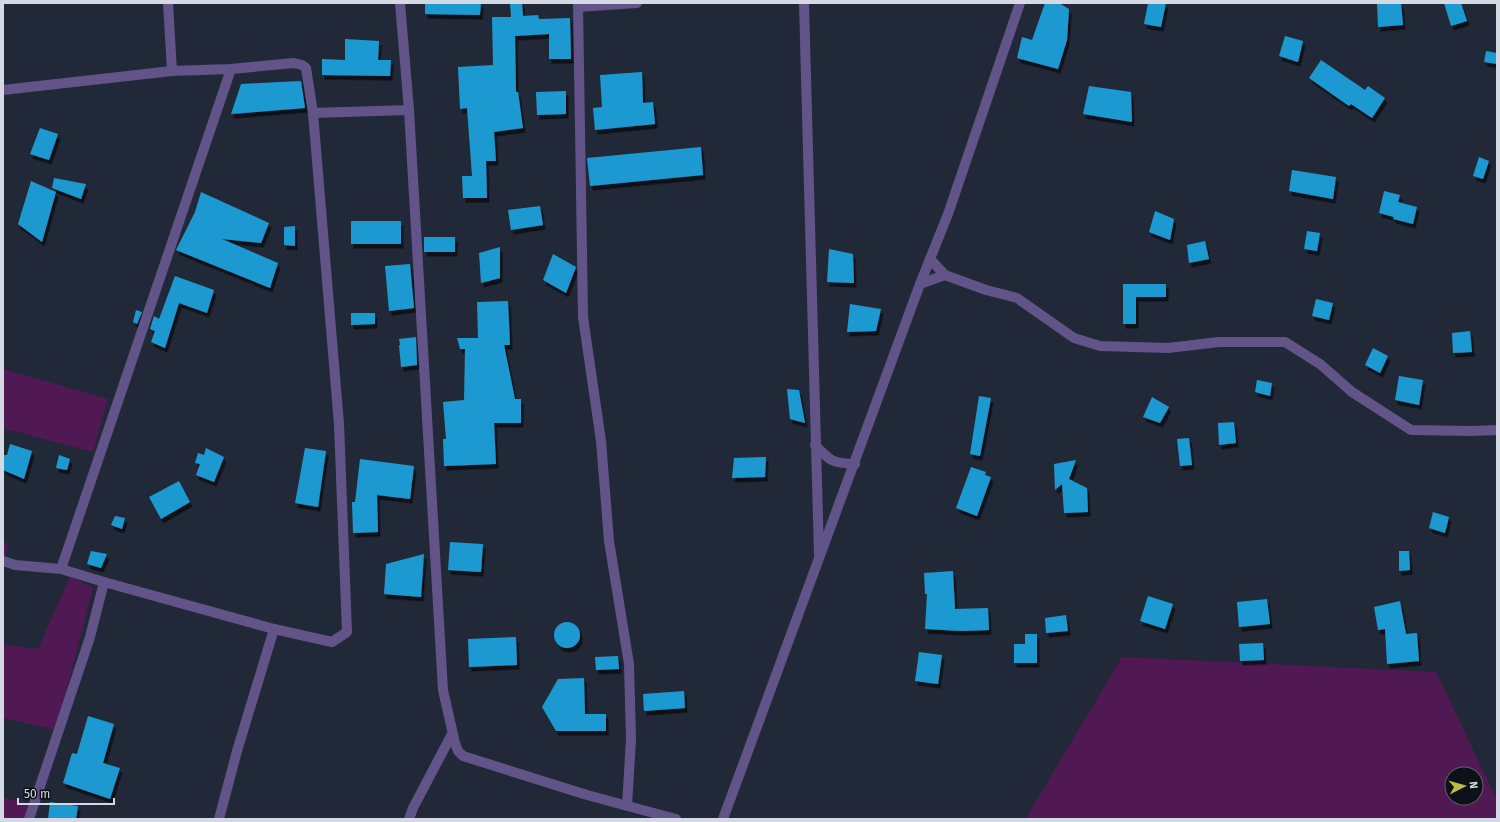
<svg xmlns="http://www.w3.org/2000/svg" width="1500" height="822" font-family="'Fira Sans',sans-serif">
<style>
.green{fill:#501953;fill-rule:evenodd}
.building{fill:#1e99d0;filter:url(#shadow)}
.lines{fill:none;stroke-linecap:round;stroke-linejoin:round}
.minor{stroke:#625489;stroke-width:10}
</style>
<defs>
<filter id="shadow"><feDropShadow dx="2.5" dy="4.5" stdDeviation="0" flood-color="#0009"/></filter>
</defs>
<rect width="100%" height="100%" fill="#212938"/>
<g class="green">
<polygon points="3,369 108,399 93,452 3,428"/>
<polygon points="3,542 8,543 3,573"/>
<polygon points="70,577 93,588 56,730 3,718 3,644 38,649"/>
<path d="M1122 657 1436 672 1497 800V819H1025ZM1452 774H1476V798H1452Z"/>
<polygon points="3,797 32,805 27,819 3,819"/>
</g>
<g class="building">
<polygon points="425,3 481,3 480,15 425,14"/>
<polygon points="510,3 522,3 523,16 538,15 539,19 570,18 571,59 549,59 549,34 515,36 516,92 518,92 523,128 494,132 496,161 486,161 487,198 463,198 462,176 472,176 467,108 460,109 458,67 493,65 492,17 511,17"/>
<polygon points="1045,3 1059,3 1069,9 1067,40 1058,69 1017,58 1022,37 1032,40"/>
<polygon points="1148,3 1166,3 1161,27 1144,24"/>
<polygon points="1377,3 1401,3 1403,25 1378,27"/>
<polygon points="1444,3 1461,3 1467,21 1451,26"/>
<polygon points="1285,36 1303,41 1298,62 1279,56"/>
<polygon points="345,39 379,41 378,60 391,60 390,76 322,75 322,59 345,60"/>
<polygon points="1486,51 1497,53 1497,64 1484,62"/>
<polygon points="1321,60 1365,90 1368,86 1385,98 1372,118 1351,104 1349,106 1309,78"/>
<polygon points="642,72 643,103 653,102 655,124 595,130 593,108 602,107 600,75"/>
<polygon points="301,81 305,108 231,114 241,84"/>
<polygon points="1089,86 1131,92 1132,122 1083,114"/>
<polygon points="566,91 566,114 537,115 536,92"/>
<polygon points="40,128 58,134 49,160 30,154"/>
<polygon points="701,147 703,175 590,186 587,158"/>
<polygon points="1479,157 1489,161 1483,179 1473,176"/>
<polygon points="1292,170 1336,177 1333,199 1289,191"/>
<polygon points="54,178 86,184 81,199 52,188"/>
<polygon points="31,181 56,192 42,242 18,224"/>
<polygon points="1384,191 1400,195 1398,202 1417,207 1413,224 1393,219 1394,217 1379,213"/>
<polygon points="201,192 269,223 261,243 222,239 278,263 270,288 176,250 195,212"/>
<polygon points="540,206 543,225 511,230 508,210"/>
<polygon points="1155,211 1174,219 1170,240 1149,232"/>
<rect x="351" y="221" width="50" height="23"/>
<polygon points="295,226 295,246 284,245 284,227"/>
<polygon points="1307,231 1320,233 1317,251 1304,249"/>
<rect x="424" y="237" width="31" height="15"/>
<polygon points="1205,241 1209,259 1189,263 1187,245"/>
<polygon points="500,247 500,278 481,283 479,253"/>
<polygon points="829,249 853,254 854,283 827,282"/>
<polygon points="553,254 576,267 566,293 543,280"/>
<polygon points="410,264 414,308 389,311 385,266"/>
<polygon points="175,276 214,290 207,313 179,303 165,348 151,342 155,331 150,329 154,316 159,319"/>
<polygon points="1123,284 1166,284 1166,297 1136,297 1136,324 1123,324"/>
<polygon points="1316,299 1333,303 1329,320 1312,316"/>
<polygon points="508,301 510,345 504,345 515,399 521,399 521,423 494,423 496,464 444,466 443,439 446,439 443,402 464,400 465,349 460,349 457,338 478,338 477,302"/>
<polygon points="850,304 881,309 876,331 847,332"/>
<polygon points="136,310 142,312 137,324 133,322"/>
<polygon points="351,313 375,313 375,324 351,325"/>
<polygon points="1470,331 1472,352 1453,353 1452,333"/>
<polygon points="416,337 417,365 401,367 399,345 400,345 399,339"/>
<polygon points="1373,348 1388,356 1380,373 1365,365"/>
<polygon points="1399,376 1423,380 1419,405 1395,400"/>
<polygon points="1257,380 1272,383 1270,396 1255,392"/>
<polygon points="787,389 799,390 805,423 790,419"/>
<polygon points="979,396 991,398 980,456 970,454"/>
<polygon points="1152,397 1169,407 1160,423 1143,417"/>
<polygon points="1234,422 1236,443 1219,445 1218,423"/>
<polygon points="1189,438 1192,465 1180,466 1177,439"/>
<polygon points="10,444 32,451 24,479 3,470 3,455 7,455"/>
<polygon points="206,448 224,457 214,482 196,475 200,464 195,463 198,453 204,455"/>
<polygon points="305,448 326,451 318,507 295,503"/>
<polygon points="59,455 70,459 67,470 56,468"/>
<polygon points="766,457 765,477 732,478 734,458"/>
<polygon points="360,459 414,466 410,499 377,495 378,532 353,533 352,502 355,502"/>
<polygon points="1076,460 1069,479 1087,488 1088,512 1064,513 1062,484 1055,490 1054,464"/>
<polygon points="971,467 986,472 985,475 991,477 977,516 956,508"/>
<polygon points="179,481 190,502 161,519 149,497"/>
<polygon points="1433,512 1449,517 1445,533 1429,528"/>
<polygon points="115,516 125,518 122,529 111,525"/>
<polygon points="450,542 483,544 481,572 448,570"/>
<polygon points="91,551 107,554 101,568 87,564"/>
<polygon points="1399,551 1409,551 1410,570 1399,571"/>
<polygon points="424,554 421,597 384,594 386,564"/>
<polygon points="953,571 955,609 988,608 989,630 961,631 925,629 927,594 925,594 924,573"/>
<polygon points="1148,596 1173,604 1165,629 1140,621"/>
<polygon points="1267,599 1270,624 1239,627 1237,602"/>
<polygon points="1400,601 1406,634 1417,633 1419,661 1387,664 1385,629 1378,630 1374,607"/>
<polygon points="1066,615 1068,631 1046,633 1045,618"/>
<circle cx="567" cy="635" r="13"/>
<polygon points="1025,634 1037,634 1037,663 1014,663 1014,644 1025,644"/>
<polygon points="516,637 517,665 469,667 468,639"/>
<polygon points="1263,643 1264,660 1240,661 1239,644"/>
<polygon points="919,652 942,655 938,684 915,681"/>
<polygon points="618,656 619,669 596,670 595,657"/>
<polygon points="584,678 585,714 606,714 606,731 556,731 542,707 558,679"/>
<polygon points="684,691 685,708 644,711 643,694"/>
<polygon points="88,716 114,724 103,763 120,768 110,799 63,783 72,753 77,754"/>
<polygon points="50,802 78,806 76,819 48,819"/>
</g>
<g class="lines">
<g class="minor">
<polyline points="168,3 172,71"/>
<polyline points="400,3 409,110 443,690 455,743 458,751 463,756 587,795 676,819"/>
<polyline points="578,3 583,317 601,441 609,541 629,664 631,739 627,806"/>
<polyline points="804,3 819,555"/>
<polyline points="578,7 637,3"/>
<polyline points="3,90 172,71 231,69 294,63 302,65 306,68 313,113 409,110"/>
<polyline points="945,275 986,290 1017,298 1074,338 1100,346 1168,348 1219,342 1285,342 1320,364 1352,392 1411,430 1471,431 1497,430"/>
<polyline points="920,284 945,275 930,259"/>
<path d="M815 445C830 461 832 463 855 464"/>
<polyline points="3,561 15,565 61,569 104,582 274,629 332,642 347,632 339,424 313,113"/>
<polyline points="61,569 231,69"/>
<polyline points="29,819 90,637 104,582"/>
<polyline points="219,819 237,751 274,629"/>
<polyline points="409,819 413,808 452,734"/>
<polyline points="723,819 920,284 948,214 1020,3"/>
</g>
</g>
<rect width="1500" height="822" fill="none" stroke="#d4d9e3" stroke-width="8"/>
<g transform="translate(1464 786) rotate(84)"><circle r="19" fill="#0e1218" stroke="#5d6269"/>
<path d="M0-3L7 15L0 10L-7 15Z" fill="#b7c148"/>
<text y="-6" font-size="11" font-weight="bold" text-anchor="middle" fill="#d4d9e3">N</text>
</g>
<path d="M18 798v6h96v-6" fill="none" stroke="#d4d9e3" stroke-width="2"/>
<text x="24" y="798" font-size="12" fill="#d4d9e3" stroke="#0e1218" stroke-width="3" paint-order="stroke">50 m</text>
</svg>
